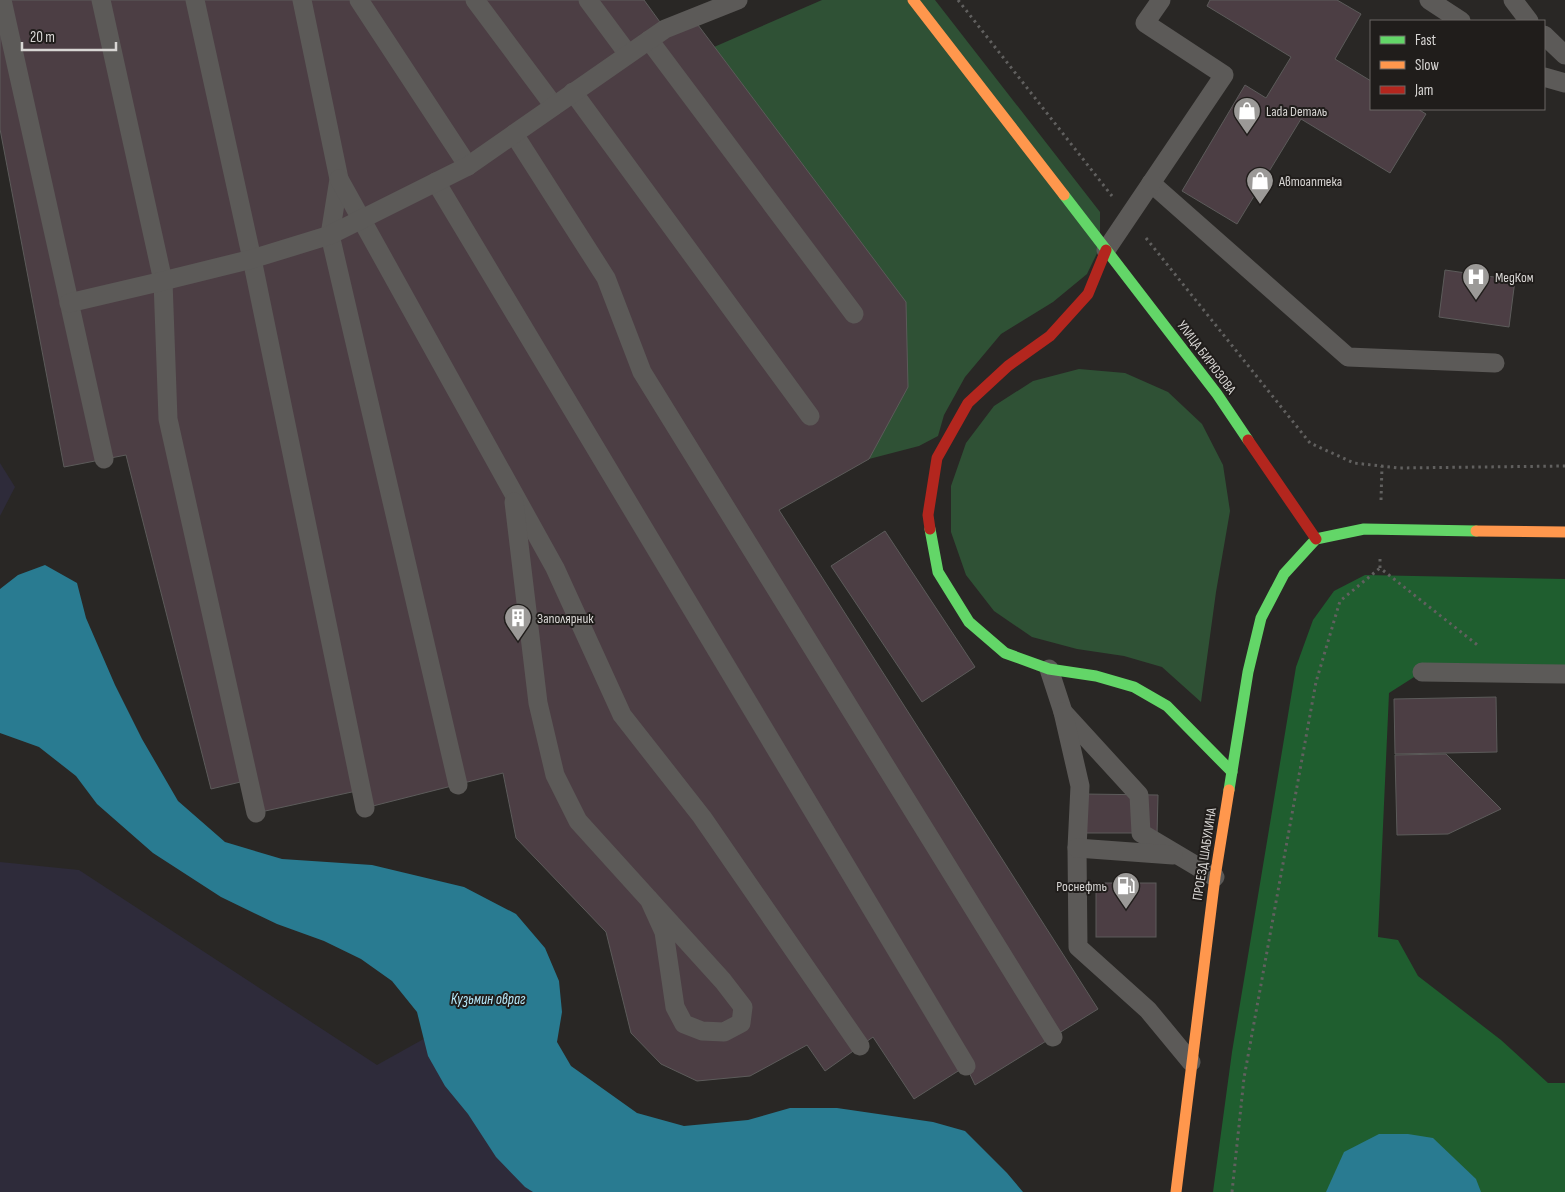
<svg xmlns="http://www.w3.org/2000/svg" width="1565" height="1192" font-family="'Sofia Sans Condensed',sans-serif">
<style>
.industrial{fill:#2e2b3a}
.green{fill:#2f5135}
.forest{fill:#1f5e2f}
.water{fill:#297b91}
.building{fill:#4c3e44;stroke:#5c5b5a}
.lines{fill:none;stroke-linecap:round;stroke-linejoin:round}
.path{stroke:#61605f;stroke-width:3;stroke-dasharray:2.5 4;stroke-linecap:butt}
.lane{stroke:#5c5a58;stroke-width:19}
.fast{stroke:#63d668;stroke-width:11}
.slow{stroke:#ff974d;stroke-width:11}
.jam{stroke:#b3261e;stroke-width:11}
.labels{text-anchor:middle;stroke-width:4;stroke-linejoin:round;paint-order:stroke}
.poi-label{font-size:14px;fill:#d8d6d4;stroke:#201d1b;text-anchor:start}
.street-label{font-size:14px;fill:#d8d6d4;stroke:#201d1b}
.water-label{font-size:15px;font-style:italic;fill:#b6e9fa;stroke:#201d1b}
</style>
<rect width="100%" height="100%" fill="#292725"/>
<g class="industrial">
<polygon points="0,463 15,487 0,516"/>
<polygon points="0,862 79,870 377,1065 472,1012 600,1192 0,1192"/>
</g>
<g class="green">
<polygon points="822,0 935,0 1100,212 1100,247 1087,274 1053,302 1001,334 965,377 944,415 938,436 919,446 869,459 714,47"/>
<polygon points="1079,369 1125,373 1168,392 1202,424 1223,465 1230,511 1216,592 1201,702 1162,667 1124,656 1077,649 1032,637 994,611 966,575 951,532 951,486 966,443 994,406 1033,381"/>
</g>
<polygon class="forest" points="1365,575 1565,579 1565,674 1422,672 1389,693 1378,937 1398,940 1418,976 1501,1040 1548,1083 1565,1083 1565,1192 1213,1192 1232,1052 1296,667 1313,620 1334,591"/>
<g class="water">
<polygon points="45,565 77,583 86,618 115,685 142,739 178,801 225,842 282,859 372,865 464,887 516,914 545,948 559,981 562,1012 557,1042 571,1066 637,1113 684,1126 748,1120 790,1108 837,1108 933,1122 965,1131 1007,1173 1023,1192 533,1192 525,1187 496,1157 468,1114 445,1086 428,1056 417,1012 392,981 361,959 324,941 277,924 221,897 153,853 97,804 76,776 39,747 0,733 0,589 18,575"/>
<polygon points="1379,1134 1408,1134 1433,1138 1476,1179 1481,1192 1326,1192 1344,1152"/>
</g>
<g class="building">
<polygon points="0,0 644,0 665,29 692,17 906,302 908,387 869,459 779,510 1098,1009 975,1085 966,1066 914,1099 873,1037 825,1071 807,1045 750,1076 697,1081 661,1064 631,1033 606,932 516,838 503,773 365,808 361,790 256,813 249,780 211,789 126,455 64,467 0,129"/>
<polygon points="1210,0 1337,0 1361,14 1335,59 1371,81 1371,109 1418,109 1426,114 1390,173 1301,119 1237,224 1182,191 1245,85 1266,98 1291,57 1207,6"/>
<polygon points="1445,270 1515,280 1509,327 1439,317"/>
<polygon points="885,531 975,667 922,702 831,566"/>
<polygon points="1496,697 1497,752 1395,754 1394,699"/>
<polygon points="1446,754 1501,809 1448,834 1397,835 1395,755"/>
<polygon points="1083,794 1158,795 1157,835 1141,833 1082,833"/>
<rect x="1096" y="883" width="60" height="54"/>
</g>
<g class="lines">
<g class="path">
<polyline points="958,0 1112,196"/>
<polyline points="1146,238 1310,443 1354,463 1398,468 1565,466"/>
<polyline points="1381,500 1382,466"/>
<polyline points="1380,559 1380,568 1480,647"/>
<polyline points="1232,1192 1244,1078 1316,682 1340,601 1380,568"/>
</g>
<g class="lane">
<polyline points="2,0 104,459"/>
<polyline points="101,0 163,281 168,419 256,813"/>
<polyline points="195,0 252,259 365,808"/>
<polyline points="302,0 339,179 330,235 458,785"/>
<polyline points="359,0 468,166"/>
<polyline points="475,0 554,106"/>
<polyline points="588,0 628,54"/>
<polyline points="1429,0 1461,21"/>
<polyline points="1513,0 1529,21"/>
<polyline points="1544,35 1565,55"/>
<polyline points="649,40 854,314"/>
<polyline points="1544,77 1565,83"/>
<polyline points="573,92 810,416"/>
<polyline points="514,134 606,278 642,372 1053,1037"/>
<polyline points="339,179 555,568 622,715 702,817 860,1046"/>
<polyline points="436,182 966,1066"/>
<polyline points="1151,183 1348,357 1495,363"/>
<polyline points="1106,250 1224,75 1145,23 1161,0"/>
<polyline points="69,303 163,281 252,259 330,235 468,166 665,29 738,0"/>
<polyline points="514,502 538,703 555,775 578,821 723,981 743,1007 741,1023 724,1032 702,1031 684,1024 675,1007 664,932 649,899"/>
<polyline points="1049,669 1063,712 1139,795 1141,833 1215,877"/>
<polyline points="1422,672 1565,674"/>
<polyline points="1063,712 1080,786 1077,848 1078,947 1148,1010 1191,1062"/>
<polyline points="1077,848 1173,855"/>
</g>
<g class="fast">
<polyline points="1064,195 1217,394 1248,440"/>
<polyline points="930,529 938,572 969,622 1005,653 1049,669 1096,676 1134,687 1167,706 1232,772"/>
<polyline points="1229,790 1248,672 1261,618 1284,574 1316,539 1364,529 1476,531"/>
</g>
<g class="slow">
<polyline points="913,0 1064,195"/>
<polyline points="1476,531 1565,532"/>
<polyline points="1176,1192 1215,877 1229,790"/>
</g>
<g class="jam">
<polyline points="1248,440 1316,539"/>
<polyline points="930,529 928,515 937,458 968,403 1008,366 1050,336 1088,294 1106,250"/>
</g>
</g>
<defs>
<symbol id="shop-pin" viewBox="-11 -11 22 30"><path d="M0 17L-7.5 6A9.5 9.5 0 1 1 7.5 6Z" fill="#9b9997" stroke="#201d1b"/><path d="M-5-2.5h2.3a2.7 3.5 0 0 1 5.4 0H5L5.5 6h-11ZM-1.5-2.5h3a1.5 2.3 0 0 0-3 0Z" fill="#fff"/></symbol>
<symbol id="hospital-pin" viewBox="-11 -11 22 30"><path d="M0 17L-7.5 6A9.5 9.5 0 1 1 7.5 6Z" fill="#9b9997" stroke="#201d1b"/><path d="M-5-5h3v3.5h4V-5h3V5h-3V1.5h-4V5h-3Z" fill="#fff"/></symbol>
<symbol id="building-pin" viewBox="-11 -11 22 30"><path d="M0 17L-7.5 6A9.5 9.5 0 1 1 7.5 6Z" fill="#9b9997" stroke="#201d1b"/><path d="M-4-6H4V6H1V3H-1V6H-4ZM-2.5-4.3h1.7v1.8h-1.7ZM.8-4.3h1.7v1.8H.8ZM-2.5-1h1.7V.8h-1.7ZM.8-1h1.7V.8H.8Z" fill="#fff"/></symbol>
<symbol id="fuel-pin" viewBox="-11 -11 22 30"><path d="M0 17L-7.5 6A9.5 9.5 0 1 1 7.5 6Z" fill="#9b9997" stroke="#201d1b"/><path d="M-5.5-6h7V0h2V4h1.3V-2.5L3-4.5l.8-.8L6-3V5H2.5V1h-1V6h-7ZM-4.2-4.7v3.2H.2V-4.7Z" fill="#fff"/></symbol>
</defs>
<g fill-rule="evenodd">
<use href="#shop-pin" x="1231" y="95" width="32" height="43"/>
<use href="#shop-pin" x="1244" y="165" width="32" height="43"/>
<use href="#hospital-pin" x="1460" y="261" width="32" height="43"/>
<use href="#building-pin" x="502" y="602" width="32" height="43"/>
<use href="#fuel-pin" x="1110" y="870" width="32" height="43"/>
</g>
<g class="labels">
<g class="poi-label">
<text x="1266" y="116">Lada Dеталь</text>
<text x="1279" y="186">Автоаптека</text>
<text x="1495" y="282">МедКом</text>
<text x="537" y="623">Заполярник</text>
<text x="1107" y="891" text-anchor="end">Роснефть</text>
</g>
<g class="street-label">
<text transform="translate(1207 357) rotate(53)" y="5">УЛИЦА БИРЮЗОВА</text>
<text transform="translate(1204 854) rotate(-81)" y="5">ПРОЕЗД ШАБУЛИНА</text>
</g>
<g class="water-label">
<text x="488" y="1004">Кузьмин овраг</text>
</g>
</g>
<rect x="1370" y="20" width="175" height="90" fill="#201d1b" stroke="#6a6765"/>
<rect x="1380" y="36" width="25" height="8" fill="#63d668" stroke="#6a6765"/>
<text x="1415" y="45" font-size="15" fill="#d8d6d4">Fast</text>
<rect x="1380" y="61" width="25" height="8" fill="#ff974d" stroke="#6a6765"/>
<text x="1415" y="70" font-size="15" fill="#d8d6d4">Slow</text>
<rect x="1380" y="86" width="25" height="8" fill="#b3261e" stroke="#6a6765"/>
<text x="1415" y="95" font-size="15" fill="#d8d6d4">Jam</text>
<path d="M22 42v8h94v-8" fill="none" stroke="#d8d6d4" stroke-width="2.5"/>
<text x="30" y="42" font-size="15" fill="#d8d6d4" stroke="#201d1b" stroke-width="4" paint-order="stroke">20 m</text>
</svg>
